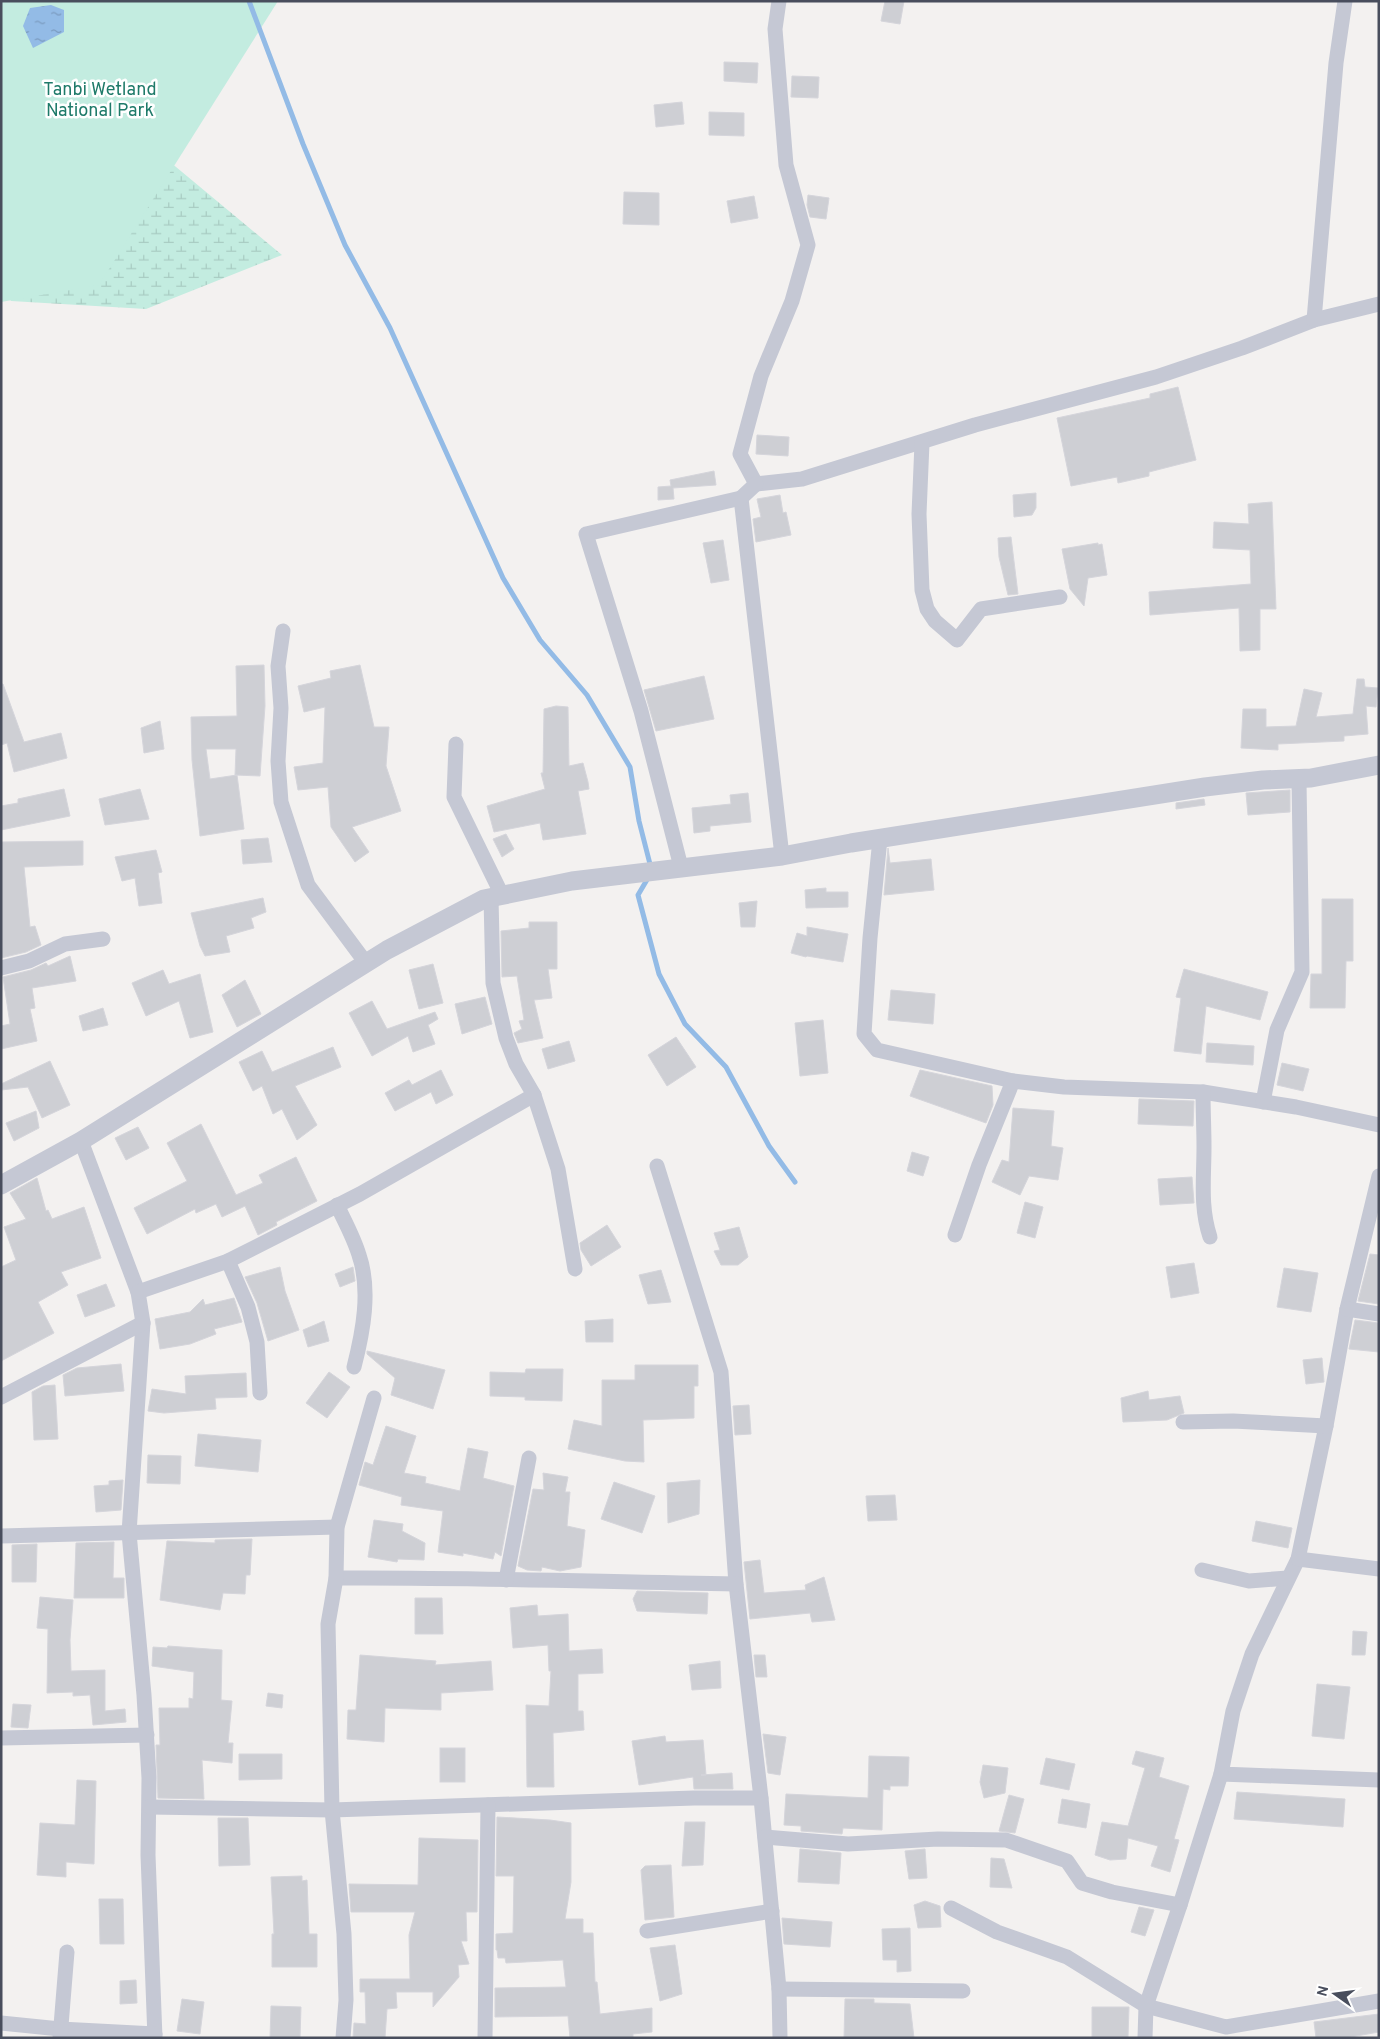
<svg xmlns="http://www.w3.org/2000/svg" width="1380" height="2039" font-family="Overpass,sans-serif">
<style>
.wetland{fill:url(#wetland-marsh)}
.park{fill:#c3ece0}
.water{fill:url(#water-ripples)}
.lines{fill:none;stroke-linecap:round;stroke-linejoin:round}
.stream{stroke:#93bbe6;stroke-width:5}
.building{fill:#cecfd4;stroke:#d5d5db}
.minor{stroke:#c5c8d4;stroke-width:15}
.tertiary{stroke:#c5c8d4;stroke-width:19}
.labels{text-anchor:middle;stroke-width:5;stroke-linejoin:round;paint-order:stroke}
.park-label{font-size:18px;fill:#1e7a69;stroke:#fff}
</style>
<defs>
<pattern id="wetland-marsh" width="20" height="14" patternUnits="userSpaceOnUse" patternTransform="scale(1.25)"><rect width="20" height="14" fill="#c3ece0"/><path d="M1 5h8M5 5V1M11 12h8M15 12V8" fill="none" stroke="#a9ccc3"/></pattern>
<pattern id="water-ripples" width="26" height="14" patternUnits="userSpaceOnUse" patternTransform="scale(1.25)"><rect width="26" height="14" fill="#93bbe6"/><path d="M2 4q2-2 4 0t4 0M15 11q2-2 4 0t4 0" fill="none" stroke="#7a9abe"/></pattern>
</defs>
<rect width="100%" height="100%" fill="#f3f1f0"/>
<polygon class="wetland" points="1,1 152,147 282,255 146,309 11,301 1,279"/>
<polygon class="park" points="1,1 278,1 99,285 1,302"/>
<polygon class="water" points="51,5 64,10 64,32 33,48 23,26 30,8"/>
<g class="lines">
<g class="stream">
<polyline points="249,1 303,144 345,245 390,328 503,578 540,640 587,695 630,767 639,821 651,868"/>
<polyline points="648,878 638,895 659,974 685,1024 726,1067 769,1146 795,1182"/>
</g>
</g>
<g class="building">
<polygon points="885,1 904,1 900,24 881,21"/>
<polygon points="724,62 758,63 757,83 724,81"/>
<polygon points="792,76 819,77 818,98 791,97"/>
<polygon points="682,102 684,124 656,127 654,105"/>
<polygon points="709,112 744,113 744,136 709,135"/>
<polygon points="624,192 659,193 659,225 623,224"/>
<polygon points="808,195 829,198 826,219 810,217 807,205"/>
<polygon points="754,196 758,218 731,223 727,201"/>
<polygon points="1178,387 1196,460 1149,472 1149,476 1118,483 1117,477 1071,486 1057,418 1150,398 1150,394"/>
<polygon points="757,435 789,437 788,456 756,454"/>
<polygon points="714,471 716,485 673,488 674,499 658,500 658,487 671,486 670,480"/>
<polygon points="1036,493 1036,508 1032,515 1014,517 1013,495"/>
<polygon points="780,495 783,513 786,512 791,535 756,542 753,519 761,517 757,499"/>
<polygon points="1272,502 1276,609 1260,609 1260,650 1240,651 1239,608 1150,615 1149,592 1251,584 1250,550 1213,548 1214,522 1249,524 1248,504"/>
<polygon points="1011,537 1018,594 1008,595 999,557 998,538"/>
<polygon points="723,540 729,580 711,583 703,543"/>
<polygon points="1098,543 1098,545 1102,544 1107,575 1088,578 1084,606 1070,589 1062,549"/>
<polygon points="264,665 265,706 260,776 235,775 236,749 206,749 210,779 237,775 244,829 200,836 192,760 191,717 237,716 236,666"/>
<polygon points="360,665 374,727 389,727 386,766 401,811 352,827 369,852 355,862 331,827 328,787 298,790 294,767 323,763 325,707 304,712 298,686 331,678 330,671"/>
<polygon points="704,676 714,719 656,731 644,690"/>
<polygon points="1357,679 1364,679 1365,687 1378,688 1376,707 1366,706 1368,734 1344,736 1344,741 1278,744 1278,750 1241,748 1243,709 1266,709 1266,727 1296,726 1304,689 1322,693 1316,717 1353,714"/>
<polygon points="1,684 3,684 24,742 61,733 67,758 14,772 7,743 1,745"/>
<polygon points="556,706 568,707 569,766 583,763 588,782 589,789 578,791 586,834 543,840 540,823 494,832 487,806 545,789 541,773 543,773 544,709"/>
<polygon points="160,721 164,749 144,753 141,728"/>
<polygon points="64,789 70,816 1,830 1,806 18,803 18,799"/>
<polygon points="140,789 149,819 105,825 99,799"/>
<polygon points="1290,790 1290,812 1248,815 1246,793"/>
<polygon points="748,793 751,822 710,826 710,831 694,833 692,808 731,804 730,795"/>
<polygon points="1204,799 1205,805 1176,809 1176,803"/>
<polygon points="506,834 514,849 502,857 493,839"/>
<polygon points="268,838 272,862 243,864 241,840"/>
<polygon points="83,841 83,865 24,867 30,927 35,926 41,945 26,952 1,958 1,842"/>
<polygon points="888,848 890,863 931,859 934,890 884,895"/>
<polygon points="156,850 162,872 158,873 162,903 139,906 135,878 122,881 115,857"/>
<polygon points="826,888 826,892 848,892 848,907 806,908 805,890"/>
<polygon points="263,898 266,912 251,918 254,928 226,936 230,952 205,956 200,946 191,913"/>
<polygon points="1322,899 1353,899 1353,961 1346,961 1345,1008 1310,1008 1311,974 1322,974"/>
<polygon points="757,901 755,927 741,927 739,903"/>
<polygon points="529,922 557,922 557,969 548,969 552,998 534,1000 543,1038 518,1043 514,1033 522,1029 519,1021 524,1020 517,976 502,977 501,931 529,928"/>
<polygon points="807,927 848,934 843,962 807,956 806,957 791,953 797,933 807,936"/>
<polygon points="70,956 76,981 32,988 35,1008 30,1009 37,1041 1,1049 1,1026 10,1024 3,977 31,970 46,963 48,966"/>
<polygon points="433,964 443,1003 419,1009 409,970"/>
<polygon points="1184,969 1268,992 1260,1020 1206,1006 1201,1054 1174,1051 1181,998 1176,997"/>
<polygon points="163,970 169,984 200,974 213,1032 190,1038 179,1001 146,1016 132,983"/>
<polygon points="245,980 261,1014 237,1027 222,995"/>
<polygon points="891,990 935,994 933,1024 888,1020"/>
<polygon points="485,997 492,1024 462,1034 455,1004"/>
<polygon points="372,1001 387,1029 435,1012 438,1019 428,1025 435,1044 413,1052 408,1036 372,1056 349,1013"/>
<polygon points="103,1008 108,1025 83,1031 79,1016"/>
<polygon points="823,1020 828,1073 800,1076 795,1023"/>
<polygon points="676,1037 696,1067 667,1086 648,1055"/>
<polygon points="569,1041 575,1061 548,1069 542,1049"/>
<polygon points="1207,1043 1254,1046 1253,1065 1206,1062"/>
<polygon points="333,1047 341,1067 295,1086 317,1125 297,1140 282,1109 273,1114 262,1086 253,1091 239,1062 262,1051 272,1072"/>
<polygon points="50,1061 70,1105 42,1118 28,1087 1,1090 1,1084"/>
<polygon points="1282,1063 1309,1069 1303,1091 1277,1085"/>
<polygon points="441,1070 453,1095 436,1104 431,1092 395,1111 385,1093 409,1080 412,1085"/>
<polygon points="920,1070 992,1086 993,1105 986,1123 910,1096"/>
<polygon points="1139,1099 1194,1101 1193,1126 1138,1124"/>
<polygon points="1013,1108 1054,1111 1051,1146 1063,1148 1058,1180 1029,1176 1020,1195 992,1182 1002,1160 1009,1162"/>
<polygon points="36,1111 39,1128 14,1141 6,1123"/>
<polygon points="201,1124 236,1195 263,1183 259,1175 296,1157 317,1201 276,1222 277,1225 258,1235 245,1206 222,1217 216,1204 196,1213 195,1209 147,1234 134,1208 187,1181 167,1143"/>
<polygon points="138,1127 149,1148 126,1160 115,1138"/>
<polygon points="912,1152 929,1157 923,1176 907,1171"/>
<polygon points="1192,1177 1194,1203 1160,1205 1158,1179"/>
<polygon points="37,1178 46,1211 48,1210 52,1219 84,1207 101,1258 61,1272 68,1285 38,1302 54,1333 1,1361 1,1267 16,1260 4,1227 26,1219 10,1193"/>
<polygon points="1025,1202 1043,1207 1035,1238 1017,1233"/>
<polygon points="607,1225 621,1247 591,1266 581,1250 580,1243"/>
<polygon points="739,1227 748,1257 738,1265 721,1265 714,1251 720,1250 714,1233"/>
<polygon points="1370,1254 1379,1255 1379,1304 1358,1301"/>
<polygon points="1194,1263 1199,1293 1171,1298 1166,1267"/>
<polygon points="280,1267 285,1291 299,1330 268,1341 257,1303 245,1277"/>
<polygon points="353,1267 355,1281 340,1287 335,1274"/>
<polygon points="1284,1268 1318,1273 1311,1312 1277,1307"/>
<polygon points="661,1270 671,1302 648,1304 639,1275"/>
<polygon points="106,1284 115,1306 85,1317 77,1295"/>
<polygon points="234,1298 242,1322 214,1329 216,1334 190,1344 160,1349 155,1319 190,1312 203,1299 205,1305"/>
<polygon points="613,1319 613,1342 586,1342 585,1321"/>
<polygon points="1355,1320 1379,1323 1379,1352 1349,1349"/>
<polygon points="324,1321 329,1341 308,1347 303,1330"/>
<polygon points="367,1351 445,1370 433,1409 391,1395 395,1378 367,1354"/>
<polygon points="1322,1358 1324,1382 1306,1384 1303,1360"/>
<polygon points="121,1364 124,1391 65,1396 63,1375 77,1368"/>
<polygon points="635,1365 698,1365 698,1386 694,1386 694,1418 643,1420 644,1462 625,1461 568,1449 574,1420 602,1426 602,1380 635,1380"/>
<polygon points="526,1369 563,1369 562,1401 525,1400 525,1397 490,1396 490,1372 525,1373"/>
<polygon points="329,1372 350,1387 327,1418 306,1403"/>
<polygon points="246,1373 247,1397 215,1398 216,1409 164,1413 148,1411 152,1389 186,1394 185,1376"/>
<polygon points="55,1385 58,1439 34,1440 32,1392 43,1386"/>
<polygon points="1148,1391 1149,1400 1180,1396 1184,1413 1167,1420 1123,1422 1121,1398"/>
<polygon points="749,1405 751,1434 735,1435 733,1406"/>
<polygon points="386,1426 416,1436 404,1473 426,1477 425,1483 460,1491 468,1448 488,1452 483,1478 514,1486 501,1556 495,1552 493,1559 463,1553 463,1556 438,1552 443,1511 401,1505 402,1497 359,1485 365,1462 373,1465"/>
<polygon points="198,1434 261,1440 258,1472 195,1466"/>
<polygon points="148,1455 181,1456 180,1484 147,1483"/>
<polygon points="543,1473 568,1477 565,1492 570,1492 567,1526 585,1530 581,1567 560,1571 542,1567 541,1571 527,1570 518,1566 533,1489 544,1490"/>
<polygon points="123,1480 121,1510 96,1512 94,1486 109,1485 109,1481"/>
<polygon points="700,1480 699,1514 668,1523 667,1483"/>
<polygon points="614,1482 655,1496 642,1533 601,1519"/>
<polygon points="895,1495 897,1520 868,1521 866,1496"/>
<polygon points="374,1520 403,1524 402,1531 425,1543 424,1560 398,1559 397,1562 368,1557"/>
<polygon points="1256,1521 1292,1528 1288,1548 1252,1541"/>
<polygon points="252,1539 250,1575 246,1575 245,1594 223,1593 220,1610 160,1600 167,1541 215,1543 215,1540"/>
<polygon points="114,1542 113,1578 124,1578 124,1598 74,1598 76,1543"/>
<polygon points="37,1544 36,1582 12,1582 12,1545"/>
<polygon points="760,1560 764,1593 806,1590 805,1585 824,1577 835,1620 812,1622 810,1613 750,1619 744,1562"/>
<polygon points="637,1591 708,1593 707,1614 637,1611 633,1599"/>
<polygon points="40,1597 73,1600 70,1640 71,1671 105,1670 105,1711 125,1709 126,1722 93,1725 90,1695 73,1696 73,1692 47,1693 48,1629 37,1628"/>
<polygon points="415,1598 442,1598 443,1634 415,1634"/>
<polygon points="537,1605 538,1616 568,1614 569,1651 602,1649 603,1673 578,1674 578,1711 583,1711 584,1730 553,1733 554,1787 527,1787 526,1705 549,1706 551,1671 549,1671 548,1645 513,1648 510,1608"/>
<polygon points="1353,1631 1367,1632 1365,1655 1352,1655"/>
<polygon points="168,1646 222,1650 221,1700 232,1701 228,1743 233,1743 232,1763 202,1760 204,1799 158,1798 156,1745 160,1745 159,1708 189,1708 189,1698 193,1699 194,1672 152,1666 153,1647 167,1648"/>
<polygon points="360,1655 436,1661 435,1665 491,1661 493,1690 441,1693 441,1710 385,1708 384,1742 347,1739 348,1710 356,1710"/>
<polygon points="754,1655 765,1655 767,1677 756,1677"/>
<polygon points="720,1661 721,1688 692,1690 689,1665"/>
<polygon points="1317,1684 1350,1687 1344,1739 1312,1736"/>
<polygon points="268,1693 283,1695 282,1708 266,1706"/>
<polygon points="13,1704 31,1705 28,1728 11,1727"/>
<polygon points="763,1734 786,1737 780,1775 768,1773"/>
<polygon points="665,1736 666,1742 703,1740 706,1775 701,1775 732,1773 733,1789 694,1789 693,1777 639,1785 632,1741"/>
<rect x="440" y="1748" width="25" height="34"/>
<polygon points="1136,1751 1164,1758 1159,1777 1189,1786 1174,1839 1179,1840 1170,1872 1151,1866 1158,1846 1128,1838 1126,1859 1110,1860 1095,1855 1102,1822 1128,1826 1145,1768 1132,1764"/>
<polygon points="239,1754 282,1754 282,1779 239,1780"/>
<polygon points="869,1756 909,1757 908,1786 890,1786 890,1790 883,1789 882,1830 843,1828 842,1834 801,1831 801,1826 784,1825 786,1794 868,1798"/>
<polygon points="1046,1758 1075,1764 1069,1790 1040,1784"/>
<polygon points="983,1765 1008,1768 1005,1793 984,1798 980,1782"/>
<polygon points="77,1780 96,1781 94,1864 66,1862 66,1877 37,1875 40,1823 75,1825"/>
<polygon points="1237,1792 1345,1799 1343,1827 1234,1819"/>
<polygon points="1009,1795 1024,1799 1015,1833 999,1831"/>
<polygon points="1062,1799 1090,1804 1086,1828 1058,1823"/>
<polygon points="497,1817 550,1820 571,1823 571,1882 565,1919 583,1919 583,1933 593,1933 595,1982 597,1982 600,2014 652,2008 652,2032 633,2034 633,2038 570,2038 568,2016 495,2017 495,1988 566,1987 563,1960 506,1963 505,1958 498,1958 497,1950 496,1950 496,1934 513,1933 514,1876 496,1876"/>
<polygon points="218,1818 248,1818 250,1865 219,1866"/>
<polygon points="685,1822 705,1822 703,1865 682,1866"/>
<polygon points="419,1838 478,1840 477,1912 466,1912 467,1941 461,1941 469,1964 458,1965 459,1977 433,2007 433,1992 396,1992 397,2008 387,2009 385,2038 353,2038 354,2023 366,2024 365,1992 360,1992 360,1979 410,1979 409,1935 415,1912 351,1912 349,1884 418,1885"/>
<polygon points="800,1849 841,1853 839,1884 798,1882"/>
<polygon points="925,1849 927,1878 909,1879 905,1851"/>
<polygon points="991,1858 1004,1859 1012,1888 990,1887"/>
<polygon points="671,1865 674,1917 645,1920 641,1870 645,1866"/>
<polygon points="302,1876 302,1881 307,1880 309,1934 317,1934 317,1967 272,1967 272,1934 274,1934 271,1877"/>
<polygon points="99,1899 123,1899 124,1944 100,1944"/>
<polygon points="925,1901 940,1906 941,1927 918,1928 914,1905"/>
<polygon points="1139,1907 1154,1910 1145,1936 1131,1932"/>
<polygon points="782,1918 832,1922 830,1947 784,1944"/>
<polygon points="910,1928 911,1971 897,1972 897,1960 883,1960 882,1929"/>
<polygon points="675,1945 682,1994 660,2001 650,1948"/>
<polygon points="136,1980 137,2003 120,2004 120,1981"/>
<polygon points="182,1999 204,2002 200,2034 177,2031"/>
<polygon points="845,1999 874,1999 874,2003 910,2004 914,2038 844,2038"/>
<polygon points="271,2006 301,2007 300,2038 270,2038"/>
<polygon points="1092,2007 1129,2007 1128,2037 1092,2037"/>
<polygon points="1379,2014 1379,2032 1345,2038 1316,2038 1314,2022"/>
</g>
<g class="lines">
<g class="minor">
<polyline points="779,1 775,29 786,165 808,245 792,301 761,376 740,454 756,484 802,479 975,425 1156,377 1242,348 1314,320"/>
<polyline points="1345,1 1336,63 1314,320 1379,304"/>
<polyline points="922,443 919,514 922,590 927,609 935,621 957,640 981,609 1060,597"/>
<polyline points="741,498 782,856"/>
<polyline points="283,631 278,666 281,708 278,761 281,802 308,885 366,963"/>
<polyline points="456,744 454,797 502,895"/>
<polyline points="880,839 870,938 864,1034 877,1050 1013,1081 1064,1087 1203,1092 1296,1107 1379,1125"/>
<polyline points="681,867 641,711 586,534 741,498 756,484"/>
<polyline points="491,898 493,983 506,1038 516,1064 534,1095 558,1169 575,1269"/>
<polyline points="1,968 29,961 65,944 103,939"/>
<path d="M1203 1092C1203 1111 1204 1129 1204 1147 1204 1178 1200 1207 1210 1237"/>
<polyline points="1263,1102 1277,1030 1302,972 1299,781 1311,778"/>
<polyline points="81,1141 138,1292 143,1323 129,1533 144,1695 149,1778 148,1855 155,2038"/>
<polyline points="657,1166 721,1372 736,1584 761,1798 779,1989 780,2038"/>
<polyline points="1379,1176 1347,1309 1326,1426 1298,1559 1252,1654 1233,1711 1221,1774 1379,1780"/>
<path d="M337 1205C345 1222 354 1238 359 1255 371 1290 363 1332 354 1367"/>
<polyline points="955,1235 979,1165 1013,1081"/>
<polyline points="228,1261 248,1307 257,1342 260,1393"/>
<polyline points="138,1292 228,1261 360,1194 534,1095"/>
<polyline points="1347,1309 1379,1314"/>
<polyline points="1,1397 143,1323"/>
<polyline points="1183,1422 1233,1421 1326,1426"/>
<polyline points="1,1536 337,1527"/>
<polyline points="1298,1559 1379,1569"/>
<polyline points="1202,1570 1249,1581 1288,1578"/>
<path d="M336 1578C469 1577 603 1582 736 1584"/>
<polyline points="506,1580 529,1458"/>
<polyline points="1,1738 147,1735"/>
<polyline points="150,1807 332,1810 694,1798 761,1798"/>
<polyline points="765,1837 848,1844 938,1839 1006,1840 1067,1861 1082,1883 1112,1892 1180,1905"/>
<polyline points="951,1908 997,1932 1067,1957 1146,2006 1226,2027 1379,2001"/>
<polyline points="647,1931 772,1911"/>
<polyline points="779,1989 963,1991"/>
<polyline points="1,2023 60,2029 155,2034"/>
<polyline points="60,2038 67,1952"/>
<polyline points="343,2038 346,2000 344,1934 332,1810 328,1624 336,1578 337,1527 374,1398"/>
<polyline points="485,2038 488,1805"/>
<polyline points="1145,2038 1146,2006 1180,1905 1221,1774"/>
</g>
<polyline class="tertiary" points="1,1185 81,1141 387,950 484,899 572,881 782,856 851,843 1205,787 1263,780 1311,778 1379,765"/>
</g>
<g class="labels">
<g class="park-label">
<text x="100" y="95">Tanbi Wetland<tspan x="100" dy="21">National Park</tspan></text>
</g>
</g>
<rect width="1380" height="2039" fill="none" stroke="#494e5d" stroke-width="5"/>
<g transform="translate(1335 1994) rotate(284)" stroke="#ffffff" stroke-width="4" paint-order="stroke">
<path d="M0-4L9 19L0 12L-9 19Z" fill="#494e5d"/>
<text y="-8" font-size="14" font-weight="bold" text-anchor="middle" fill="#494e5d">N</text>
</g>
</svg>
